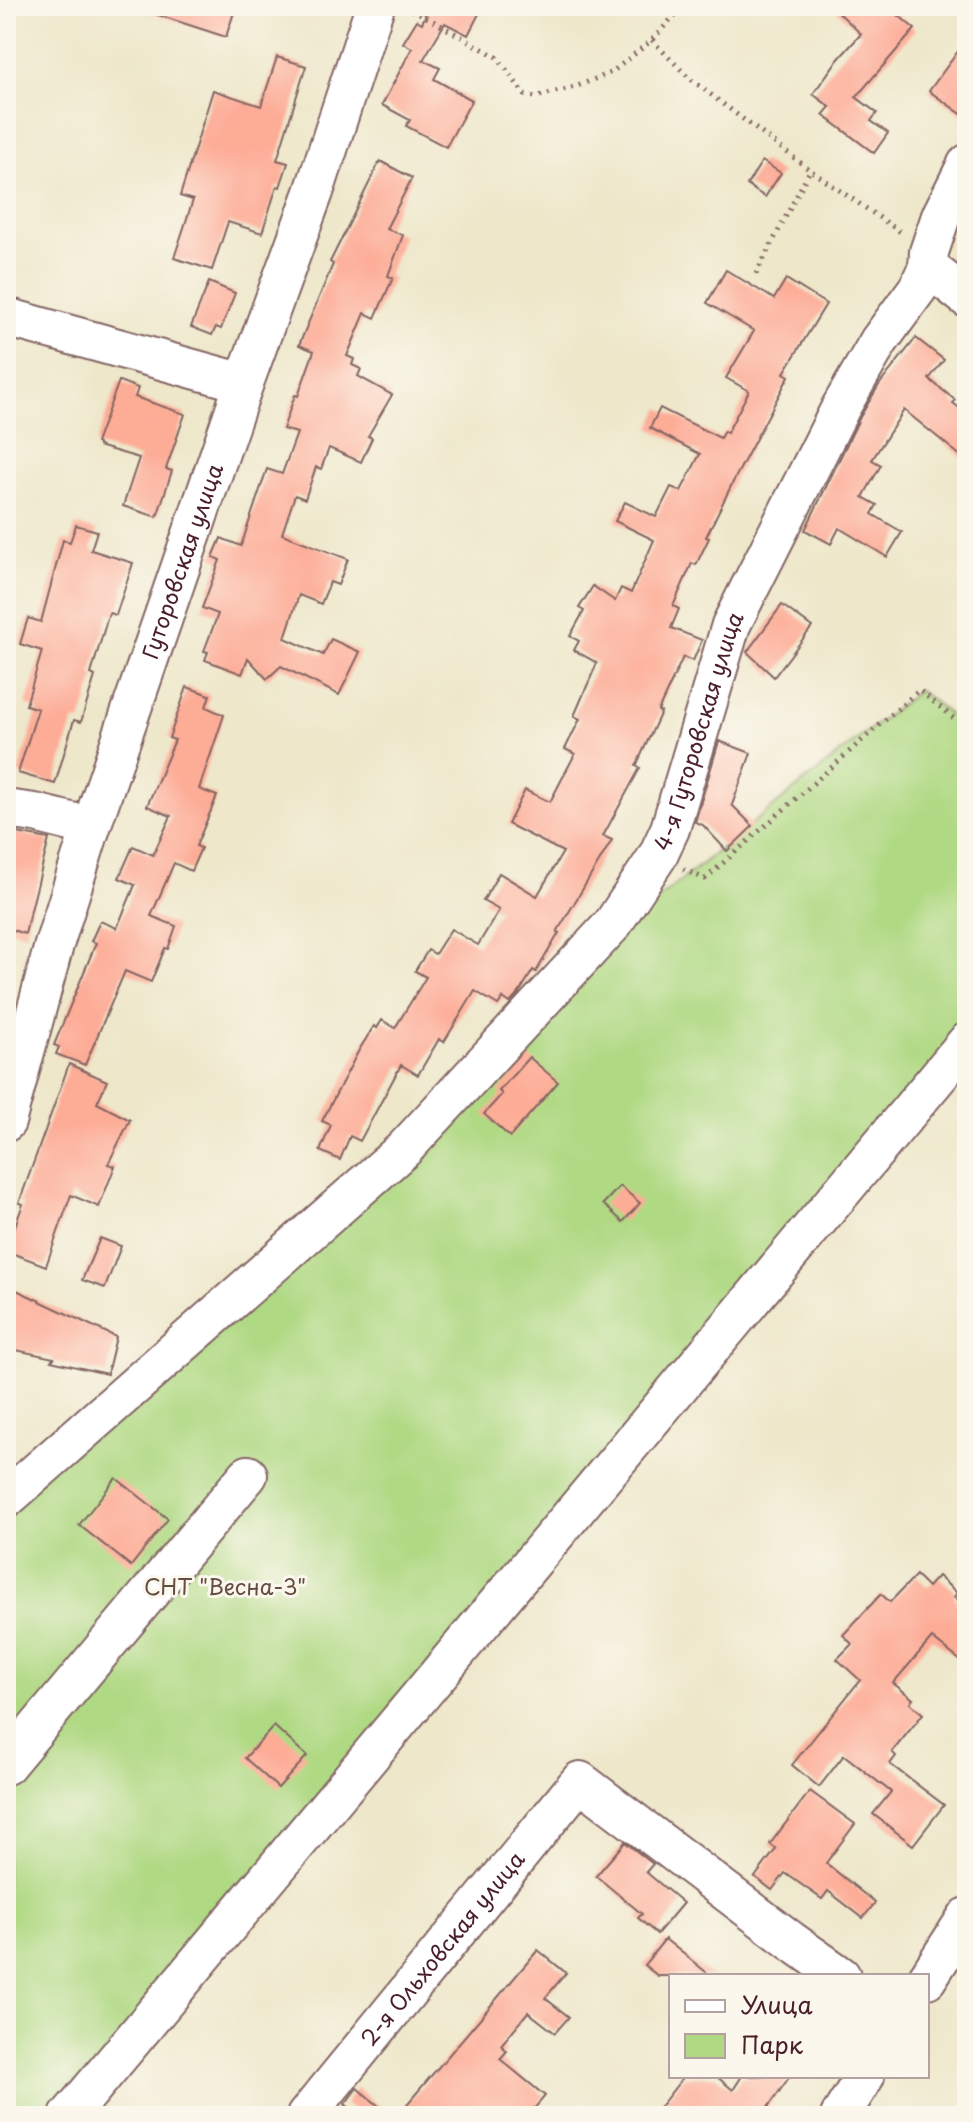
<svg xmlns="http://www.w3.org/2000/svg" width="973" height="2122" font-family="'Playpen Sans',sans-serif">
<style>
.green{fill:#b0d984;stroke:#7d7c58;stroke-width:2}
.building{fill:#fdac96}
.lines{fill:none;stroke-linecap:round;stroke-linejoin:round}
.minor-casing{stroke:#836563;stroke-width:42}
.path{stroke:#836563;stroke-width:5;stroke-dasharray:2 6;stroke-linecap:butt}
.minor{stroke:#fff;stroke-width:38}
.labels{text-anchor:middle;stroke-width:6;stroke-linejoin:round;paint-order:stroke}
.street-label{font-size:22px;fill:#4a1f2b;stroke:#fbf7ec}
.park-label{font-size:22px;fill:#644e41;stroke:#fbf7ec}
</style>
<rect width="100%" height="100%" fill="#fbf7ec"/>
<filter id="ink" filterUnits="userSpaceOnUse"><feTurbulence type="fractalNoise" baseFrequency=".0125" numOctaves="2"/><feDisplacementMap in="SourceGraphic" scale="16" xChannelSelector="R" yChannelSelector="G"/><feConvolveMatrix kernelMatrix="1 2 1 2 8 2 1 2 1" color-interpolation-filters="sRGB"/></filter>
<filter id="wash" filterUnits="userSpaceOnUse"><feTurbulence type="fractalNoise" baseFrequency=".006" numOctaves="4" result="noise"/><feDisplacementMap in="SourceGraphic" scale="32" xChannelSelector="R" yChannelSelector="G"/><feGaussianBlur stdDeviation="1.8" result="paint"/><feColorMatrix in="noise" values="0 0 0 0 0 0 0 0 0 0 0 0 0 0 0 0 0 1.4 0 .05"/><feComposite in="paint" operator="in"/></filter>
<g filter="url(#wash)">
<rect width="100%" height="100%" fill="#eee7ca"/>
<polygon class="green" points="919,690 967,729 967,1042 69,2116 6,2116 6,1489 399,1144 648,907"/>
<g id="blocks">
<g class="building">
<polygon points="144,6 236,6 226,37 143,10"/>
<polygon points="410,6 483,6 468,35 445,23 423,60 440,68 434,79 472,100 446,147 406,126 410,120 382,105 412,48 403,43 417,20 422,23 426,14"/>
<polygon points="832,6 887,6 915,29 856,97 877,113 871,121 888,133 874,153 823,115 830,107 813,94 836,62 861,34"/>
<polygon points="967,39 967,118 929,91"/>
<polygon points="277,57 306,66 277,160 288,163 280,187 277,186 262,233 228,222 212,270 174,258 193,200 180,196 213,90 261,106"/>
<polygon points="380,161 412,178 386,229 403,235 388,276 393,278 375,318 365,313 347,356 354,359 352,365 361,369 358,376 392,395 368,436 372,438 361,462 329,448 321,469 316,467 305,499 295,495 282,534 348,559 338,585 330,582 321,604 299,595 285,638 323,655 331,639 360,652 339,695 281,666 267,679 248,658 242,674 205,660 208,652 204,651 218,614 202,608 220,560 213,557 221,538 241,546 267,469 282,474 297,433 283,429 295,395 298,396 314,351 299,345 333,264 330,262"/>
<polygon points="762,161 781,173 765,197 747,185"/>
<polygon points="726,270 774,299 786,279 826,304 784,373 789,376 732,484 706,537 709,538 696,565 692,563 673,606 679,609 671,628 702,640 693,661 683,657 658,711 661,712 636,766 640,768 603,836 612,840 557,932 559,933 536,972 533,970 519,993 510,1003 503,998 498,1005 475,991 444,1042 439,1039 418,1075 401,1065 360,1141 350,1136 340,1160 320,1151 331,1125 322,1121 359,1050 374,1026 377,1028 382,1020 395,1028 426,977 415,971 428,950 435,954 451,929 478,945 499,910 483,901 499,873 537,896 563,852 508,824 525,790 550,802 575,754 565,749 580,719 574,716 597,663 574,650 579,641 570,636 584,611 579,608 593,586 615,601 621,588 631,593 654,540 615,521 625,502 656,517 671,487 681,491 700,454 650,428 660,408 720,438 724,431 727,433 749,391 726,378 754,331 707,303"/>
<polygon points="209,282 235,293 221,329 216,327 212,335 191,327"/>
<polygon points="916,338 944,360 929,379 955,400 953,403 967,414 967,461 904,410 872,460 881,465 863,497 877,505 872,514 902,532 887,557 839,528 831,544 805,530 860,417 879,385"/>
<polygon points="119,381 138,388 135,397 185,414 166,469 172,471 157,517 123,506 139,458 98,446 98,444 96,443"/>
<polygon points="76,525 97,531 91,550 133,563 116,615 109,613 91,674 95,676 81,722 74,720 55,784 18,773 38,709 26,705 42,651 20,644 28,618 41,622 63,540 70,542"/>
<polygon points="782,605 812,627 774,677 747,652"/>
<polygon points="187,687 210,695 206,707 224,715 199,789 217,796 196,846 201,848 191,871 174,863 151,916 176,926 168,949 165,948 151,982 125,971 85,1065 56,1054 59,1047 54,1045 96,943 91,941 100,921 117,928 135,885 119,878 133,846 153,855 171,816 147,806 175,740 169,738"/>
<polygon points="719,741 751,753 732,805 753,826 727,851 703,825 695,822"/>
<polygon points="6,831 49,839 25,934 6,928"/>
<polygon points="529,1057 558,1082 510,1137 484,1114 502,1094 499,1091"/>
<polygon points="69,1064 107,1081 97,1103 130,1120 108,1164 115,1166 99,1207 71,1195 46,1266 6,1251 23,1204 19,1203"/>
<polygon points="620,1186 640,1203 623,1222 603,1204"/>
<polygon points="100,1238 121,1246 105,1288 82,1280"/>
<polygon points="6,1285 116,1337 107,1374 51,1361 54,1358 6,1348"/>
<polygon points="116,1478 168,1519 131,1566 79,1525"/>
<polygon points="916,1575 928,1587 938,1576 957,1593 954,1597 967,1609 967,1666 932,1638 893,1683 913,1699 910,1703 923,1714 892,1752 896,1756 890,1764 944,1805 913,1845 873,1814 891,1792 844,1755 819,1787 792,1765 860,1680 837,1659 852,1644 843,1635 881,1594 890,1602"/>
<polygon points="274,1726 307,1756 278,1788 245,1758"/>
<polygon points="810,1791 855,1824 826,1863 875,1903 863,1918 828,1891 822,1899 785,1873 772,1890 755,1877 776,1849 770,1844"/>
<polygon points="625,1842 653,1864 646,1872 683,1903 657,1934 638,1918 642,1914 596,1876"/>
<polygon points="665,1939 711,1976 658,1976 644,1965"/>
<polygon points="538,1950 566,1973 545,1998 569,2017 555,2033 528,2012 501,2045 507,2051 500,2059 545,2096 528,2116 397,2116"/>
<polygon points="684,2076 716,2076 733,2090 742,2076 790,2076 762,2116 653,2116"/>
<polygon points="357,2088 391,2116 359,2116 345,2104"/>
</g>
</g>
</g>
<g filter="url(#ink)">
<use href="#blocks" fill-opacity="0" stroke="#836563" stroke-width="2"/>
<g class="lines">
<defs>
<g id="minor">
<polyline points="928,267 967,298"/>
<polyline points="6,317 244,383"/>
<polyline points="6,809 35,813 91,827"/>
<path id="s1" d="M6 1122 54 945 91 827 244 383 314 192 375 6"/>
<path id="s2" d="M6 1499 404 1149 612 925 657 857 670 829 731 625 841 407 879 341 918 288 928 267 929 252 941 216 967 164"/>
<polyline points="6,1765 248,1475"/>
<polyline points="927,1979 967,1917"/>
<polyline points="69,2116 967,1042"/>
<path id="s3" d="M306 2116 580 1781 790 1940 841 1976"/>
<polyline points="840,2116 865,2076"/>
</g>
</defs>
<use href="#minor" class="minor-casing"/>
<g class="path">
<polyline points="404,8 417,12 497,57 525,95 535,97 575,87 612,72 652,40 673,17 694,6"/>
<polyline points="652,40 689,78 810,170 902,233"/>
<polyline points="756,274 810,170"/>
<polyline points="683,869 705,879 919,690 967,729"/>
</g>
<use href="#minor" class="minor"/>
</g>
</g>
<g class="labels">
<g class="street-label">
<text dy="8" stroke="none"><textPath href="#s1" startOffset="588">Гуторовская улица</textPath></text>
<text dy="8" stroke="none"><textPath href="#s2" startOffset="1050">4-я Гуторовская улица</textPath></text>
<text dy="8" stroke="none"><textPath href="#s3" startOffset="216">2-я Ольховская улица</textPath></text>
</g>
<g class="park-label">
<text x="225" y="1595">СНТ "Весна-3"</text>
</g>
</g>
<rect width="973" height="2122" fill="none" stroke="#fbf7ec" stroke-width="32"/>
<rect x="669" y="1974" width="260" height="104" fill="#fbf7ec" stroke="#b4a19f" stroke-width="2"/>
<rect x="685" y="2000" width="40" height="12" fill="#ffffff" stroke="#b4a19f" stroke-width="2"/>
<text x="741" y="2014" font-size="24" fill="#4a1f2b">Улица</text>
<rect x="685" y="2034" width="40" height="24" fill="#b0d984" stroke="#b4a19f" stroke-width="2"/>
<text x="741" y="2054" font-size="24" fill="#4a1f2b">Парк</text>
</svg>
